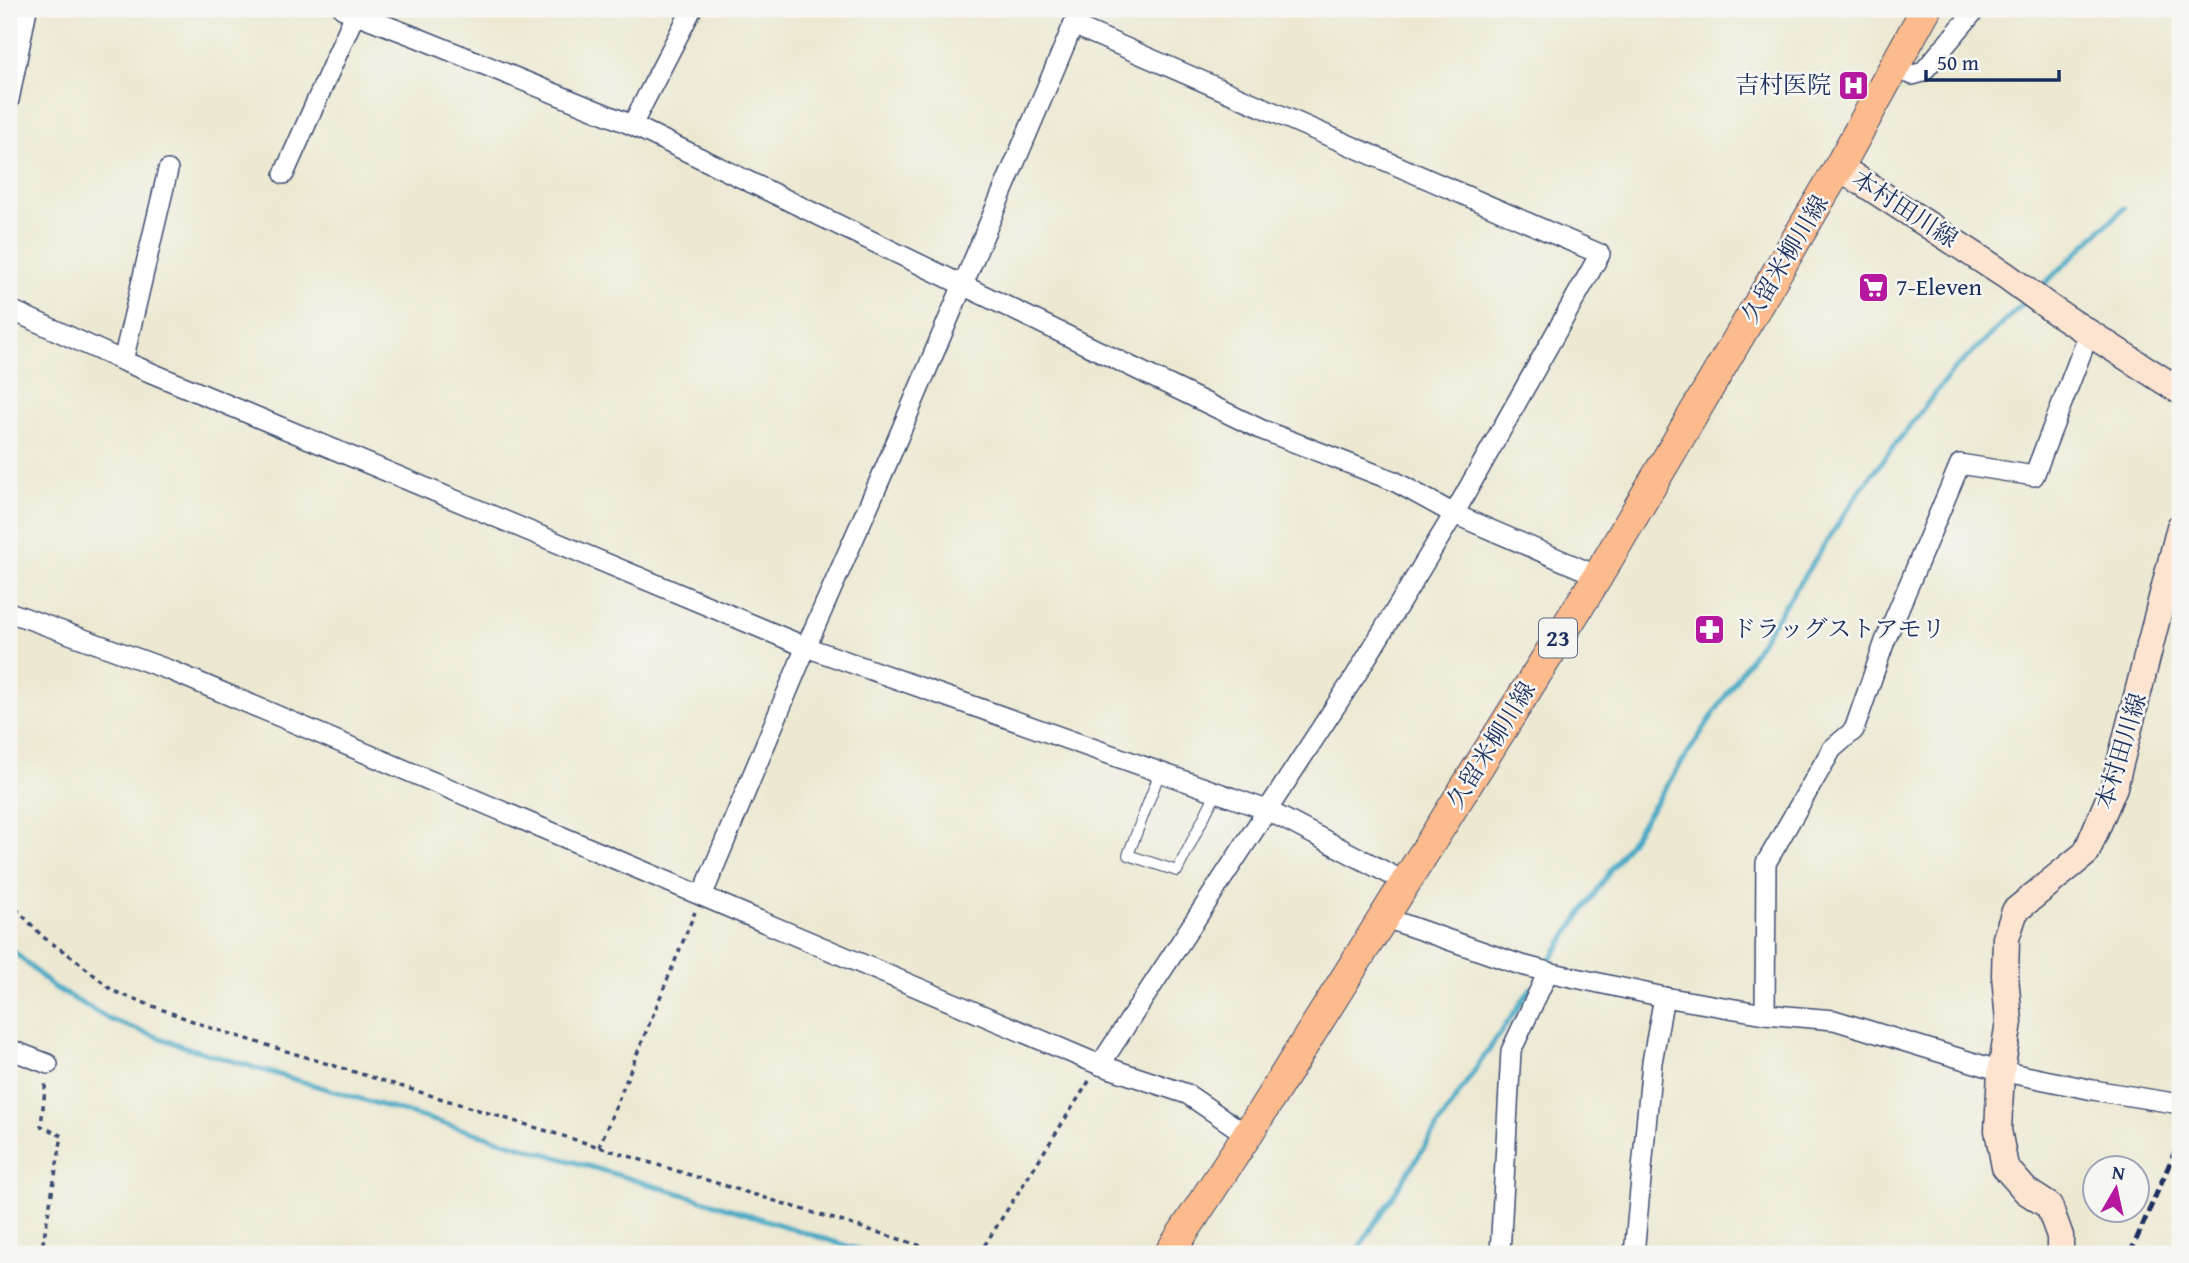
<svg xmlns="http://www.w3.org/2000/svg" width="2189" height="1263" font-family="'Gentium Book Plus','Noto Serif JP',serif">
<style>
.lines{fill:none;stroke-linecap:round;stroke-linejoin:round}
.stream{stroke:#45a8c4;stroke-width:5}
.lane-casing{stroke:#3a4b6f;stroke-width:12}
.street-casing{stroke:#3a4b6f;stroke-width:22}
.secondary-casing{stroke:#3a4b6f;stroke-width:29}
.primary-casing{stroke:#3a4b6f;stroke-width:32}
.path{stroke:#3a4b6f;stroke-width:3.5;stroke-dasharray:5 5;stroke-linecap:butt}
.lane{stroke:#fff;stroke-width:10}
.street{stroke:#fff;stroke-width:19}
.secondary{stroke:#fde4d1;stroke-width:26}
.primary{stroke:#fbbb8d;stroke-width:30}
.rail{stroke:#1b2f5e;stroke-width:5;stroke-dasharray:10 5;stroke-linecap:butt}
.labels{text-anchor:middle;stroke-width:5;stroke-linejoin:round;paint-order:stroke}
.shield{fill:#f6f6f2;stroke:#5d6b8a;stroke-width:2}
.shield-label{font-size:23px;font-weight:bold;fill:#1b2f5e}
.poi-label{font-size:24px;fill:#1b2f5e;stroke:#f6f6f2;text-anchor:start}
.street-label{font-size:24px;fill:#1b2f5e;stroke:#f6f6f2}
</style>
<rect width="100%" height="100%" fill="#f6f6f2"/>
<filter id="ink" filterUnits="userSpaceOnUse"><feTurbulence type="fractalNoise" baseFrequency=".0143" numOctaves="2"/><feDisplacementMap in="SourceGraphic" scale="14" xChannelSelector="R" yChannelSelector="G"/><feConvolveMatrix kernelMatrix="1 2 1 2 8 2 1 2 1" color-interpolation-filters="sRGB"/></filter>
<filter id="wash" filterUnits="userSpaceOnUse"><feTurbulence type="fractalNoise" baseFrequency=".00686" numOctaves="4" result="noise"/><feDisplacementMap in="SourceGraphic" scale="28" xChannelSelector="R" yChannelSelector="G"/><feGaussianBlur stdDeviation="1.57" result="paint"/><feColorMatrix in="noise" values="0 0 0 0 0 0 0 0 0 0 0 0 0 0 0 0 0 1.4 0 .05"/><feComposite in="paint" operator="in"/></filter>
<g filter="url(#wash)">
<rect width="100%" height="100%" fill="#ece8d1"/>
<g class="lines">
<g class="stream">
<polyline points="2039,289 2124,208"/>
<polyline points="9,947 53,987 111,1020 185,1047 709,1202 872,1254"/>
<polyline points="1546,966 1631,840 1863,486 1951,373 2027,300"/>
<polyline points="1355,1254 1462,1089 1531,988"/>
</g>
</g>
</g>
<g filter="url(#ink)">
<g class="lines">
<defs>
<polyline id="lane" points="1160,772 1128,855 1177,871 1216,793"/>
<g id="street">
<polyline points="343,9 416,37 632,125 1260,429 1394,481 1454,514 1598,576"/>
<polyline points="1073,25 1600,254 1454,514 1356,675 1100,1065"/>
<polyline points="1893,68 1913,75 1923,72 1976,9"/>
<polyline points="9,100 27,9"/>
<polyline points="632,125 692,9"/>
<polyline points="284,174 355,14"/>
<polyline points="9,309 123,361 806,647 1267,810 1405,882"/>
<polyline points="123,361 168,170"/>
<polyline points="9,612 172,671 1100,1065 1187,1094 1247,1135"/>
<polyline points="702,896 806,647 886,466 1080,9"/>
<polyline points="1383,917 1518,964 1548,972 1664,997 1765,1014 1834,1020 2001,1071 2093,1090 2180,1104"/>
<polyline points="1765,1014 1766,863 1832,749 1854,730 1885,641 1960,464 2034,476 2089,333"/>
<polyline points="9,1049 48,1064"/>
<polyline points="1500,1254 1511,1051 1548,972"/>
<polyline points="1634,1254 1652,1062 1664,997"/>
</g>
<g id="secondary">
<polyline points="1839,167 2005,275 2053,310 2180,391"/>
<polyline points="2060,1254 2060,1236 2049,1206 2026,1191 2005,1167 1998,1130 2001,1071 2009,1022 2005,975 2006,938 2015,911 2086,853 2114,787 2180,527"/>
</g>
<polyline id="primary" points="1169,1254 1247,1135 1598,576 1839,167 1926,9"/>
</defs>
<use href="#lane" class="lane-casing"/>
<use href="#street" class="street-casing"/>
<use href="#secondary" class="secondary-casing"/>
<use href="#primary" class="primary-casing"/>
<g class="path">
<polyline points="9,901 43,937 75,959 113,991 211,1028 948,1254"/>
<polyline points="599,1147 695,912"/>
<polyline points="41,1254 62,1136 41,1126 46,1080"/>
<polyline points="979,1254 1091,1078"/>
</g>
<use href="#lane" class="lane"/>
<use href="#street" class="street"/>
<use href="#secondary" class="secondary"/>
<use href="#primary" class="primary"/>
<polyline class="rail" points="2130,1254 2180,1140"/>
</g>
</g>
<defs>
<symbol id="hospital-square" viewBox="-11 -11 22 22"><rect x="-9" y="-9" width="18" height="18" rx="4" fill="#b5179e" stroke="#f6f6f2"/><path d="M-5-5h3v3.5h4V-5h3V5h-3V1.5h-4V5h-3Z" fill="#fff"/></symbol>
<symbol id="supermarket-square" viewBox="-11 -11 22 22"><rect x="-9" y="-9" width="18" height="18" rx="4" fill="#b5179e" stroke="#f6f6f2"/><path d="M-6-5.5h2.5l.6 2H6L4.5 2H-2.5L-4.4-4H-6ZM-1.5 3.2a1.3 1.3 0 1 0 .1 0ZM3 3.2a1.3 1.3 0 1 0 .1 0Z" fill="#fff"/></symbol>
<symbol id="pharmacy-square" viewBox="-11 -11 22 22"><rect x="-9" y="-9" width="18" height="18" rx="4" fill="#b5179e" stroke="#f6f6f2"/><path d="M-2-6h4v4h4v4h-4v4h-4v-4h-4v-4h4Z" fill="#fff"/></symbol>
</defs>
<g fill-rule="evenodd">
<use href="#hospital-square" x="1836" y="68" width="35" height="35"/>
<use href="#supermarket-square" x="1856" y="270" width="35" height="35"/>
<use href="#pharmacy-square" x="1692" y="612" width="35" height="35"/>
</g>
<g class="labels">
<rect class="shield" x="1539" y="618.5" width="38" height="39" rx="5"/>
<g class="shield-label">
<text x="1558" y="646">23</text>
</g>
<g class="poi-label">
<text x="1831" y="93" text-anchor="end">吉村医院</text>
<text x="1896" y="295">7-Eleven</text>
<text x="1732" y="637">ドラッグストアモリ</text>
</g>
<g class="street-label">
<text transform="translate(1905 209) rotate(33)" y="8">本村田川線</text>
<text transform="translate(1785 259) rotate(-59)" y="8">久留米柳川線</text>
<text transform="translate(1491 745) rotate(-58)" y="8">久留米柳川線</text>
<text transform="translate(2121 751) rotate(-73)" y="8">本村田川線</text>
</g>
</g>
<rect width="2189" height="1263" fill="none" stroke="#f6f6f2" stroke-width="35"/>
<g transform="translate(2116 1189) rotate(9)"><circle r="33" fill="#f6f6f2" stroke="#9ea6b7" stroke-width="2"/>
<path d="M0-5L12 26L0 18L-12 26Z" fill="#b5179e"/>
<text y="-10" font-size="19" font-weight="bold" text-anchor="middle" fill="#1b2f5e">N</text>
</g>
<path d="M1926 70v10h133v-10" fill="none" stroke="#1b2f5e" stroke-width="3.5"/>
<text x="1937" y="70" font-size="21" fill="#1b2f5e" stroke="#f6f6f2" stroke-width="5" paint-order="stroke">50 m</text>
</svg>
